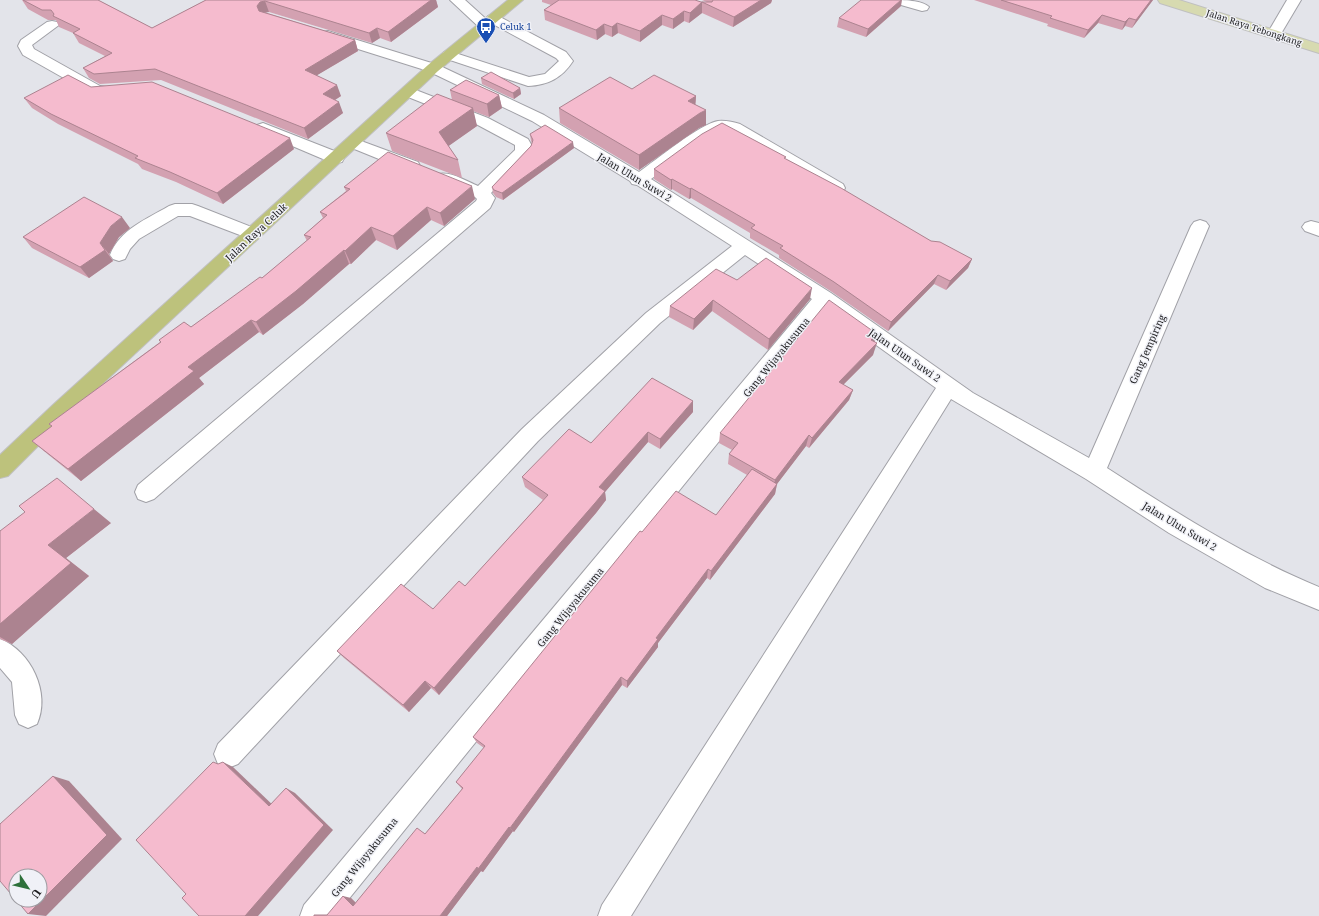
<svg xmlns="http://www.w3.org/2000/svg" width="1319" height="916" font-family="'Noto Serif',serif">
<style>
.lines{fill:none;stroke-linecap:round;stroke-linejoin:round}
.minor-casing{stroke:#a1a1a7;stroke-width:2}
.major-casing{stroke:#c0c0c0;stroke-width:2}
.highway-casing{stroke:#c0c0c0;stroke-width:2}
.minor{fill:#fff;fill-rule:evenodd}
.major{fill:#d7dab0;fill-rule:evenodd}
.highway{fill:#bdc27c;fill-rule:evenodd}
.wall{fill:#d3a1b1}
.shaded-wall{fill:#ac8390}
.building{fill:#f5bbce;stroke:#ac8390;fill-rule:evenodd}
.labels{text-anchor:middle;stroke-width:3;stroke-linejoin:round;paint-order:stroke}
.far-transit-label{font-size:9px;fill:#164399;stroke:#f0f1f7;text-anchor:start}
.far-street-label{font-size:9px;fill:#1d1d1f;stroke:#f0f1f7}
.street-label{font-size:10px;fill:#1d1d1f;stroke:#f0f1f7}
</style>
<rect width="100%" height="100%" fill="#e3e4ea"/>
<g class="lines">
<defs>
<g id="minor">
<path d="M450 0H465L486 19 488 16 493 15 498 16 566 52 573 61C562 78 548 85 528 86L444 58 442 55 444 52 449 51 529 77 545 74 559 61 556 58 491 23 492 25 490 28 485 29 480 28Z"/>
<path d="M892 0C903 0 922 0 929 7L927 10 922 11 894 3Z"/>
<polygon points="1287,0 1301,0 1279,37 1274,38 1269,37 1267,34"/>
<polygon points="52,21 57,22 59,25 32,45 34,49 100,86 116,88 119,91 116,94 111,96 92,94 23,55 18,46 21,40 47,22"/>
<path d="M328 31 438 65 544 115 639 172C656 160 700 124 718 121 725 120 733 122 740 124L843 184 845 188 843 192 837 193 831 192 730 131 722 130 712 135 651 179 831 293 973 393 1089 458 1191 226 1194 222 1200 220 1206 222 1209 226 1107 468C1175 512 1244 556 1319 587V610L1265 588 1169 533 1086 479 951 399 631 916H598L602 905 936 388 826 309 335 916H300L304 905 812 299 745 255 660 323 538 441 238 764 228 768 218 764 214 754 218 744 522 429 646 313 732 246 637 185 632 184 630 181 532 121 428 71 323 38 321 35 323 32Z"/>
<path d="M408 87 488 118 528 139 532 146 531 151 491 193 495 198 490 208 154 499 146 502 138 499 135 492 138 485 476 201 477 199 475 197 438 182 436 178 438 174C451 171 466 181 478 186L515 150V145L476 124 403 95 400 92 403 89Z"/>
<polygon points="263,123 342,154 344,158 342,162 336,163 330,162 257,131 255,128 257,125"/>
<polygon points="353,138 418,162 420,166 418,170 412,171 406,170 347,146 345,143 347,140"/>
<path d="M175 204H192L198 206 259 230 262 234 259 238 253 240 190 216H178L139 239 130 249 125 259 119 261 113 259 110 255C120 229 147 219 169 206Z"/>
<polygon points="1311,221 1319,223 1319,236 1305,231 1302,227 1305,223"/>
<path d="M0 639C31 651 51 693 37 724L28 728 19 724 15 715 12 682 0 668Z"/>
</g>
<polygon id="major" points="1158,0 1179,0 1319,44 1319,53 1160,3"/>
<polygon id="highway" points="508,0 523,0 438,71 68,416 8,476 0,478 0,455 54,404 428,65"/>
</defs>
<use href="#minor" class="minor-casing"/>
<use href="#major" class="major-casing"/>
<use href="#highway" class="highway-casing"/>
<use href="#minor" class="minor"/>
<use href="#major" class="major"/>
<use href="#highway" class="highway"/>
</g>
<g class="wall">
<polygon points="22,0 98,0 152,28 206,0 436,0 438,7 391,42 380,38 372,43 269,12 264,12 355,40 358,51 317,75 341,96 335,100 343,113 308,139 161,80 100,84 89,78 83,68 105,56 79,43 73,33 59,27 56,20 48,20 28,9"/>
<polygon points="542,0 695,0 701,2 707,2 702,0 699,0 772,0 771,3 733,27 702,13 689,23 684,21 673,29 662,25 640,42 618,33 612,37 605,34 597,40 545,20 544,10 551,5 542,2"/>
<polygon points="974,0 1153,0 1132,28 1125,26 1122,30 1098,23 1084,38 1047,26 1048,24"/>
<polygon points="901,6 866,37 837,27 839,18"/>
<polygon points="481,78 520,88 521,94 514,99 482,84"/>
<polygon points="91,87 294,149 223,204 176,182 142,169 138,164 58,124 32,108 24,98"/>
<polygon points="632,89 696,96 695,104 706,125 699,128 639,170 560,123 559,108"/>
<polygon points="450,90 499,95 502,108 489,117 473,111 477,126 448,146 458,160 462,178 392,151 386,133 452,100"/>
<polygon points="530,134 574,148 503,200 496,197 493,193 492,187 531,146 532,143 531,141"/>
<polygon points="786,159 931,241 972,259 968,268 946,290 934,284 888,331 832,292 779,258 779,255 750,238 750,233 691,198 689,199 672,189 671,190 654,179 654,169"/>
<polygon points="344,187 475,199 444,226 431,220 397,250 376,240 351,264 349,264 303,304 263,335 259,332 199,378 204,384 81,481 45,452 32,441 52,427 49,424 160,342 159,340 191,327 262,278 307,241 304,235 323,218 320,212 346,191"/>
<polygon points="130,228 119,237 109,254 113,261 89,278 32,248 23,237"/>
<polygon points="737,280 810,299 768,350 712,311 693,330 669,317 670,306"/>
<polygon points="875,342 873,355 843,385 853,390 849,400 809,448 806,446 777,484 775,494 710,580 707,578 658,643 658,647 627,688 622,685 514,832 513,831 483,872 481,871 447,916 314,916 327,915 351,898 356,903 423,832 425,834 462,789 456,782 484,748 477,743 473,737 642,532 716,515 747,475 728,464 729,454 732,450 719,443 720,433"/>
<polygon points="693,412 660,449 648,442 605,492 606,500 596,513 439,695 431,688 409,712 344,658 337,651 433,609 465,586 543,500 525,487 522,477 591,443"/>
<polygon points="111,523 66,558 89,576 12,644 0,639 0,531"/>
</g>
<g class="shaded-wall">
<polygon points="431,0 436,0 438,7 391,42 388,32"/>
<polygon points="761,0 772,0 771,3 733,27 734,17"/>
<polygon points="901,0 902,0 901,6 866,37 868,29"/>
<polygon points="1151,0 1153,0 1132,28 1136,20"/>
<polygon points="265,1 269,12 264,13 261,16 257,6 260,2"/>
<polygon points="702,2 702,13 689,23 690,13"/>
<polygon points="684,11 684,21 673,29 673,19"/>
<polygon points="662,15 662,25 640,42 640,31"/>
<polygon points="1102,15 1098,23 1084,38 1088,30"/>
<polygon points="1129,18 1125,26 1122,30 1125,22"/>
<polygon points="617,23 618,33 612,37 612,27"/>
<polygon points="604,24 605,34 597,40 596,30"/>
<polygon points="377,28 380,38 372,43 369,33"/>
<polygon points="355,40 358,51 309,80 305,70"/>
<polygon points="337,85 341,96 327,105 323,94"/>
<polygon points="520,88 521,94 514,99 513,93"/>
<polygon points="499,95 502,108 489,117 487,104"/>
<polygon points="696,96 695,111 688,101"/>
<polygon points="339,102 343,113 308,139 304,128"/>
<polygon points="473,108 477,126 443,150 439,132"/>
<polygon points="706,110 706,125 699,128 639,170 639,155 700,113"/>
<polygon points="290,138 294,149 223,204 217,193"/>
<polygon points="573,142 574,148 503,200 502,193"/>
<polygon points="672,179 672,189 671,190 671,180"/>
<polygon points="472,186 475,199 444,226 440,213"/>
<polygon points="691,188 691,198 689,199 690,189"/>
<polygon points="427,207 431,220 397,250 393,236"/>
<polygon points="122,217 130,228 119,237 109,254 100,243 111,226"/>
<polygon points="371,227 376,240 351,264 345,251"/>
<polygon points="105,250 113,261 89,278 80,267"/>
<polygon points="344,250 349,264 303,304 263,335 256,322"/>
<polygon points="972,259 968,268 946,290 950,281"/>
<polygon points="938,275 934,284 888,331 891,322"/>
<polygon points="812,288 810,299 768,350 769,339"/>
<polygon points="713,300 712,311 693,330 694,319"/>
<polygon points="251,320 259,332 199,378 204,384 81,481 68,469 188,367"/>
<polygon points="877,334 874,345 871,340"/>
<polygon points="877,343 873,355 835,393 839,382"/>
<polygon points="853,390 849,400 809,448 812,438"/>
<polygon points="693,401 693,412 660,449 660,439"/>
<polygon points="648,432 648,442 605,492 606,500 596,513 439,695 434,688 599,487"/>
<polygon points="809,435 806,446 777,484 775,494 710,580 711,571 773,489 775,480"/>
<polygon points="94,509 111,523 66,558 89,576 12,644 0,637 0,624 48,545"/>
<polygon points="708,569 707,578 658,643 658,647 627,688 627,681 656,638"/>
<polygon points="621,677 622,685 514,832 510,828"/>
<polygon points="425,681 431,688 409,712 403,705"/>
<polygon points="223,762 233,767 279,811 269,806"/>
<polygon points="53,776 69,781 122,839 46,916 28,914"/>
<polygon points="286,788 295,793 333,830 258,916 245,916"/>
<polygon points="509,827 513,831 483,872 481,871 447,916 440,916 477,867"/>
<polygon points="343,896 351,898 361,908 353,906"/>
</g>
<g class="building">
<polygon points="23,0 98,0 152,28 206,0 431,0 388,32 377,28 369,33 265,1 260,2 257,6 259,11 355,40 305,70 337,85 323,94 339,102 304,128 155,69 94,74 83,68 112,53 73,33 80,29 53,16 54,14 51,10 42,10"/>
<polygon points="559,0 695,0 701,2 712,2 713,0 761,0 734,17 702,2 690,13 684,11 673,19 662,15 640,31 617,23 612,27 604,24 596,30 544,10"/>
<polygon points="861,0 901,0 868,29 839,18"/>
<polygon points="1001,0 1151,0 1136,20 1129,18 1125,22 1102,15 1088,30 1050,18 1052,16"/>
<polygon points="491,72 520,88 513,93 481,78"/>
<polygon points="68,75 91,87 152,82 290,138 217,193 170,172 135,158 138,156 51,114 24,98"/>
<polygon points="654,75 696,96 688,101 706,110 700,113 639,155 559,108 610,77 632,89"/>
<polygon points="466,80 499,95 487,104 450,90"/>
<polygon points="437,94 473,108 439,132 458,160 386,133"/>
<polygon points="722,123 786,157 784,158 841,188 931,241 940,242 972,259 950,281 938,275 891,322 834,282 780,248 783,246 751,228 755,225 691,188 690,189 672,179 671,180 654,169 702,134"/>
<polygon points="545,125 573,142 502,193 494,190 492,187 531,146 533,140 530,134"/>
<polygon points="388,152 472,186 440,213 427,207 393,236 371,227 345,251 344,250 296,291 256,322 251,320 188,367 194,371 68,469 32,441 52,426 49,424 161,342 159,340 184,322 191,327 260,277 262,278 311,237 304,235 327,215 320,212 350,189 344,187"/>
<polygon points="84,197 122,217 111,226 100,243 105,250 80,267 23,237"/>
<polygon points="766,258 812,288 769,339 713,300 694,319 670,306 716,269 737,280"/>
<polygon points="829,300 877,334 871,340 877,343 839,382 853,390 812,438 809,435 775,480 729,454 738,443 720,433"/>
<polygon points="652,378 693,401 660,439 648,432 599,487 605,491 595,503 434,688 425,681 403,705 337,651 401,584 433,609 459,581 465,586 548,495 522,477 569,429 591,443"/>
<polygon points="752,469 777,484 711,571 708,569 656,638 658,639 627,681 621,677 510,828 509,827 478,869 477,867 440,916 314,916 314,915 327,915 343,896 353,906 417,828 425,834 463,788 456,782 485,746 473,737 640,531 642,532 676,491 716,515"/>
<polygon points="57,478 94,509 48,545 71,563 0,624 0,531 25,512 19,506"/>
<polygon points="213,762 218,764 223,762 269,806 286,788 324,825 245,916 199,916 182,898 186,894 136,840"/>
<path d="M53 776 107 835 28 914 0 881V824ZM16 876H40V900H16Z"/>
</g>
<defs>
<symbol id="bus-pin" viewBox="-11 -11 22 30"><path d="M0 17L-7.5 6A9.5 9.5 0 1 1 7.5 6Z" fill="#1a4fb4" stroke="#f0f1f7"/><path d="M-5-6H5V4H4V6H2V4H-2V6H-4V4H-5ZM-3.5-4V0h7V-4ZM-3.5 1.2v1.5H-2V1.2ZM2 1.2v1.5H3.5V1.2Z" fill="#fff"/></symbol>
</defs>
<g fill-rule="evenodd">
<use href="#bus-pin" x="475" y="16" width="22" height="30"/>
</g>
<g class="labels">
<g class="far-transit-label">
<text x="500" y="30">Celuk 1</text>
</g>
<g class="far-street-label">
<text transform="translate(1254 28) rotate(18)" y="3">Jalan Raya Tebongkang</text>
</g>
<g class="street-label">
<text transform="translate(635 177) rotate(31)" y="4">Jalan Ulun Suwi 2</text>
<text transform="translate(256 232) rotate(-43)" y="4">Jalan Raya Celuk</text>
<text transform="translate(1147 349) rotate(-66)" y="4">Gang Jempiring</text>
<text transform="translate(905 355) rotate(35)" y="4">Jalan Ulun Suwi 2</text>
<text transform="translate(776 357) rotate(-51)" y="4">Gang Wijayakusuma</text>
<text transform="translate(1180 526) rotate(31)" y="4">Jalan Ulun Suwi 2</text>
<text transform="translate(570 607) rotate(-51)" y="4">Gang Wijayakusuma</text>
<text transform="translate(364 857) rotate(-51)" y="4">Gang Wijayakusuma</text>
</g>
</g>
<g transform="translate(28 888) rotate(125)"><circle r="19" fill="#f0f1f7" stroke="#9c9ca1"/>
<path d="M0-3L7 15L0 10L-7 15Z" fill="#2d703a"/>
<text y="-6" font-size="11" font-weight="bold" text-anchor="middle" fill="#1d1d1f">U</text>
</g>
</svg>
